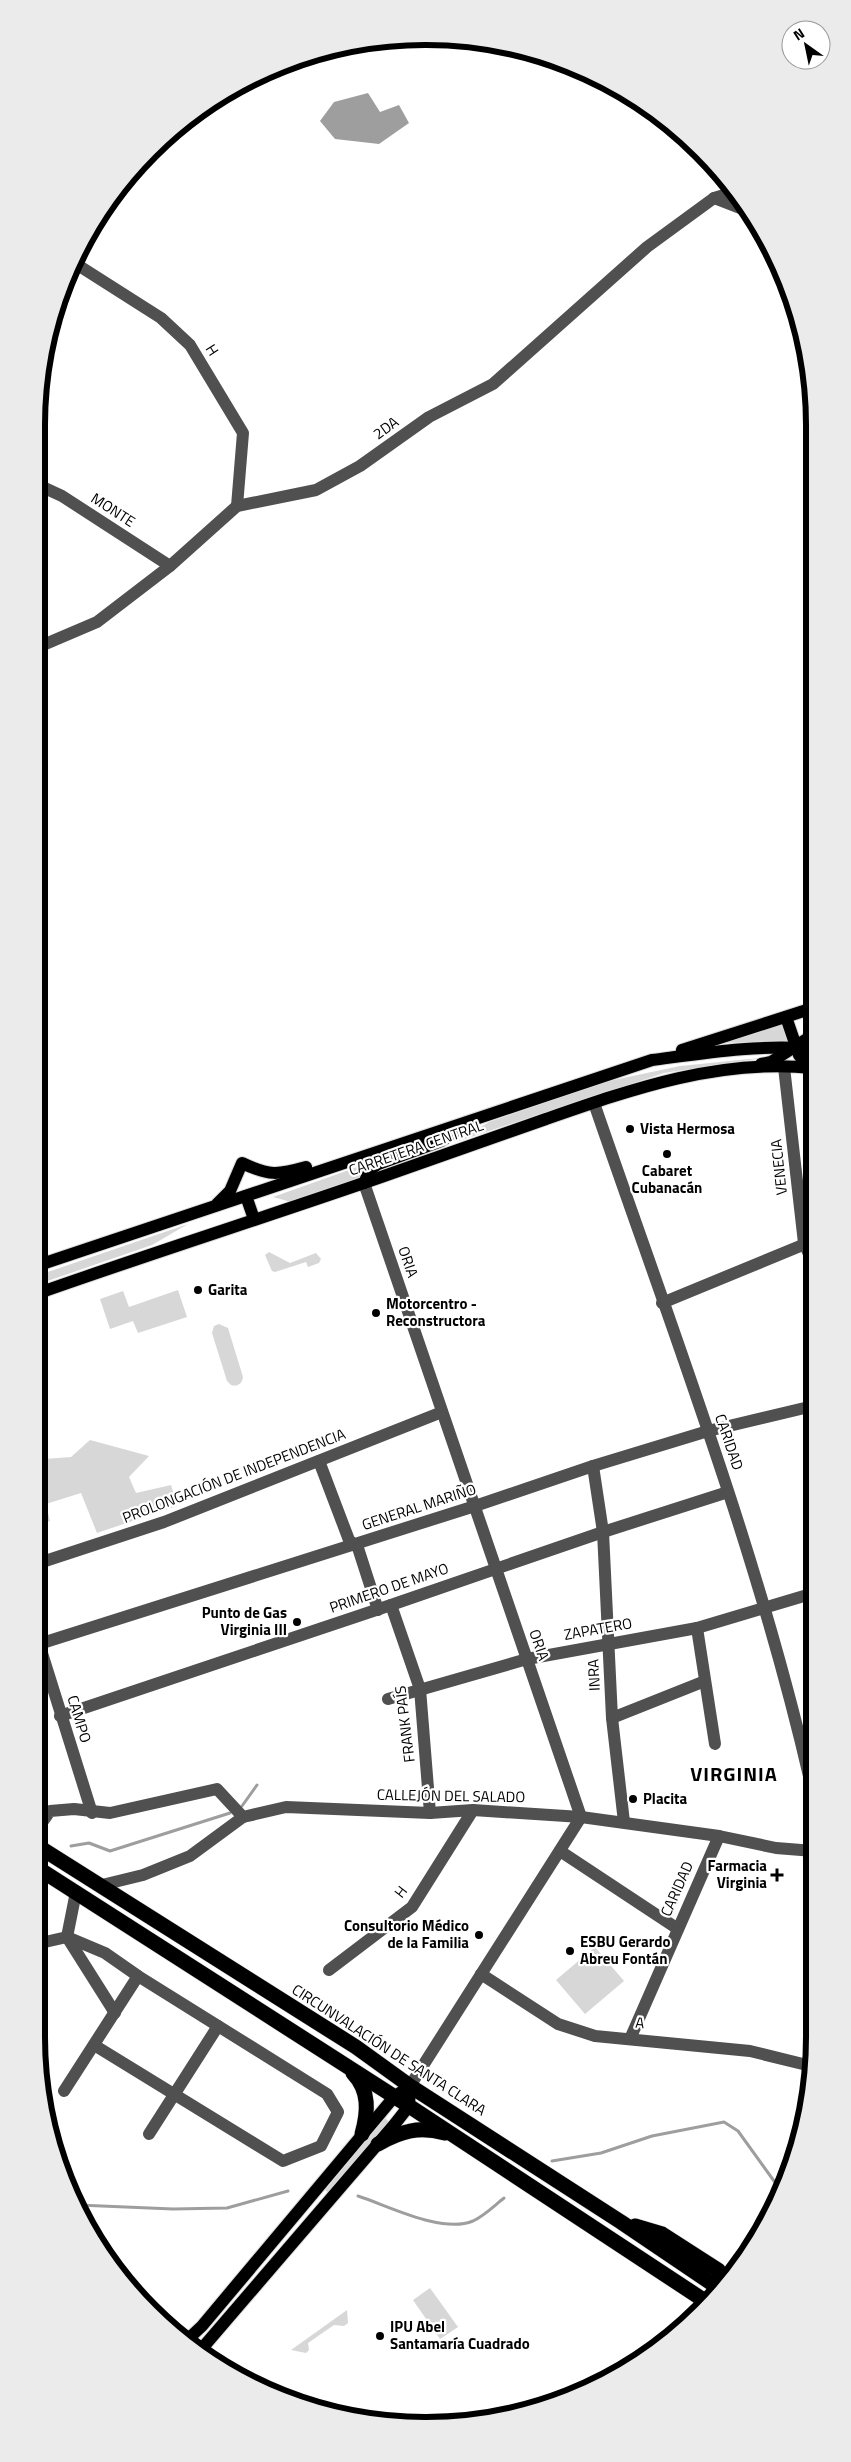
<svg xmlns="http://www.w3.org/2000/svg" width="851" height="2462" font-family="'Titillium Web',sans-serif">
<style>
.green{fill:#d7d7d7}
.water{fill:#9e9e9e}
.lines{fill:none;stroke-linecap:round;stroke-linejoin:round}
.stream{stroke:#9e9e9e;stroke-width:3}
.major-casing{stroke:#dbdbdb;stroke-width:14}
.highway-casing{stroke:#dbdbdb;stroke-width:16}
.minor{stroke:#505050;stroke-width:12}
.major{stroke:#000;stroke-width:12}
.highway{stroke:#000;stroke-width:15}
.poi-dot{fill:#000;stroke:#fff;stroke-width:2}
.labels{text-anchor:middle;stroke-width:4.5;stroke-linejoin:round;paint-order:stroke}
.street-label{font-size:15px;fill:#000;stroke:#fff}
.poi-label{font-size:15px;font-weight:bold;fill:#000;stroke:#fff;text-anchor:start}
.district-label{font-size:20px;font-weight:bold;letter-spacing:1px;fill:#000;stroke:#fff}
.rim{fill:none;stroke:#000;stroke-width:6}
</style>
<rect width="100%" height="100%" fill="#fff"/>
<g class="green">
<polygon points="784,1023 789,1041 719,1043"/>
<polygon points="769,1057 664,1073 456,1142 489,1122 604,1082 680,1066"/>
<polygon points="377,1160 357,1179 291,1202 273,1197"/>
<polygon points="188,1224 152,1245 36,1285 36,1276"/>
<polygon points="269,1252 290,1263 316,1253 321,1259 319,1263 308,1267 306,1262 275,1272 272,1271 265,1255"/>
<polygon points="178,1290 187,1317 138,1333 133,1321 110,1329 100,1299 123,1291 129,1307"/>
<path d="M219 1324 228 1328 243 1377C242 1384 237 1387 231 1385L227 1381 212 1333 214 1326Z"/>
<polygon points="90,1440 149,1456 129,1477 136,1493 171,1485 177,1506 97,1533 81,1493 46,1504 50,1521 36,1526 36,1465 44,1459 71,1457"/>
<polygon points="595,1947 624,1981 585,2014 556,1980"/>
<polygon points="385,2118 389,2122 329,2193 325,2190"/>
<polygon points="430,2288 458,2327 440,2339 413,2300"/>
<polygon points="347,2310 348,2323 344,2326 334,2325 308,2343 309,2350 306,2353 291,2350"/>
</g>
<polygon class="water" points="368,93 380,112 399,105 409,123 379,144 335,139 320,121 334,102"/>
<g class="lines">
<g class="stream">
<polyline points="242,1806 257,1785"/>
<polyline points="71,1846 89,1843 110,1851 230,1813"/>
<polyline points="552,2161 601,2153 652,2136 724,2122 738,2131 774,2181 779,2186"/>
<path d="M358 2196C389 2206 442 2234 473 2221 484 2216 495 2205 504 2198"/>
<polyline points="78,2205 173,2209 227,2208 288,2191"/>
</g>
<defs>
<g id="major">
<polyline points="786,1017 799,1055 809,1068"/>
<polyline points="682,1050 813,1008"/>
<polyline points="761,1064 771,1062 813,1035"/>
<polyline points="364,1183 370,1170 378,1164 441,1141 461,1129"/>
<polyline points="246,1196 254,1219"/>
<path d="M217 1204 230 1191 242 1163C269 1176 278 1175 306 1167"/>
<path d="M36 1266 652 1060C705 1053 760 1044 813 1049"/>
<path d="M36 1294C152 1253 269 1216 384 1176 438 1157 492 1138 546 1119 632 1089 720 1058 813 1068"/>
<polyline points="185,2342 202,2326 394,2097 410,2086 409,2106 394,2125 199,2352"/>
</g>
<g id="highway">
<polyline points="36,1845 356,2047 410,2086 621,2222 720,2289"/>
<polyline points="36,1867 409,2106 708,2303"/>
<path d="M353 2073C370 2091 368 2112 362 2134"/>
<path d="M378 2144C401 2131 419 2126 445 2133"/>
<polyline points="635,2226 662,2234 718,2270 726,2281"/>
</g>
</defs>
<use href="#major" class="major-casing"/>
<use href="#highway" class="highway-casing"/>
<g class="minor">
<polyline points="714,198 745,210"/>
<polyline points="73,262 161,318 190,345 243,433 237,506"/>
<polyline points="36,484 62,496 170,566"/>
<polyline points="36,648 97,622 170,566 237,506 316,490 360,466 429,417 493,384 647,247 714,198 734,192"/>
<polyline points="784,1067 804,1243 813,1263"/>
<path d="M594 1103C673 1333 761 1560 814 1798"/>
<polyline points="364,1183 581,1817 410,2086"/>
<polyline points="662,1303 810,1242"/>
<polyline points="319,1461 349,1540 358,1548 378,1610"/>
<polyline points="593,1466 603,1532 612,1718 624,1822"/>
<polyline points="36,1564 164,1522 442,1412"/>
<polyline points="391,1605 420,1689 430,1813"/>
<polyline points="697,1628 715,1744"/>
<polyline points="36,1634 92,1813"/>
<polyline points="36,1645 475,1506 593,1466 708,1431 813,1406"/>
<polyline points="388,1699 527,1659 697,1628 814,1593"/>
<polyline points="60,1716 391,1605 603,1532 728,1492"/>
<polyline points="612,1718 705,1681"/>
<polyline points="36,1831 50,1811 74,1809 110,1813 217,1789 243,1817"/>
<polyline points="560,1851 678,1929"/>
<polyline points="102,1885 143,1875 190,1856 243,1817 286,1807 430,1813 473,1810 581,1817 719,1836 776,1848 814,1851"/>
<polyline points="67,1937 105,1953 138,1976 327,2094 338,2112 321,2146 283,2161 94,2045"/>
<polyline points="67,1937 115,2013"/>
<polyline points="36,1944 67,1937 76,1892"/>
<polyline points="329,1970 412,1907 473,1810"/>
<polyline points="481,1974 558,2024 595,2036 750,2051 811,2066"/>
<polyline points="630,2039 719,1836"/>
<polyline points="64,2091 138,1976"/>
<polyline points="149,2134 218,2026"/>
</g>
<use href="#major" class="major"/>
<use href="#highway" class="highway"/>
</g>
<g class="poi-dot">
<circle cx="630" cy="1129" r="5"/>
<circle cx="667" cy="1154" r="5"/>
<circle cx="198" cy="1290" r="5"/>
<circle cx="376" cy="1313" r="5"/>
<circle cx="297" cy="1622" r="5"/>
<circle cx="633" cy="1799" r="5"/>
<path d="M774.5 1867.5h5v5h5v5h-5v5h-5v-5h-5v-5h5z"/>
<circle cx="479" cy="1935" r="5"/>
<circle cx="570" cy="1951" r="5"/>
<circle cx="380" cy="2336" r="5"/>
</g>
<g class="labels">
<g class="street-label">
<text transform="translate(212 350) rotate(57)" y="5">H</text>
<text transform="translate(386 428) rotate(-36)" y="5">2DA</text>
<text transform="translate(113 510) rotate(33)" y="5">MONTE</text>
<text transform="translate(416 1148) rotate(-19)" y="5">CARRETERA CENTRAL</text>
<text transform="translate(779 1167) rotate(-96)" y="5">VENECIA</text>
<text transform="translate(408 1262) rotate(71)" y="5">ORIA</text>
<text transform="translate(729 1442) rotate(71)" y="5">CARIDAD</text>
<text transform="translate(234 1476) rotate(-21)" y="5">PROLONGACIÓN DE INDEPENDENCIA</text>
<text transform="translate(419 1507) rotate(-18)" y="5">GENERAL MARIÑO</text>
<text transform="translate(389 1588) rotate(-19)" y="5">PRIMERO DE MAYO</text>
<text transform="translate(598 1629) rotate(-10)" y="5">ZAPATERO</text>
<text transform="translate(539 1645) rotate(71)" y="5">ORIA</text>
<text transform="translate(594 1675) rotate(-93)" y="5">INRA</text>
<text transform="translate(79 1719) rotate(73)" y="5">CAMPO</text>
<text transform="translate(405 1724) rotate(-97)" y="5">FRANK PAÍS</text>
<text transform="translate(451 1796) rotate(1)" y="5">CALLEJÓN DEL SALADO</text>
<text transform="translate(677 1889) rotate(-66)" y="5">CARIDAD</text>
<text transform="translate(401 1892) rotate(-52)" y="5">H</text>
<text transform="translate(640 2023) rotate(5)" y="5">A</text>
<text transform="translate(389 2050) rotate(33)" y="5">CIRCUNVALACIÓN DE SANTA CLARA</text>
</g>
<g class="poi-label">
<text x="640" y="1134">Vista Hermosa</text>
<text x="667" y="1176" text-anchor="middle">Cabaret<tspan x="667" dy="17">Cubanacán</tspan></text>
<text x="208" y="1295">Garita</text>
<text x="386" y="1309">Motorcentro -<tspan x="386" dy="17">Reconstructora</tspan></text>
<text x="287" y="1618" text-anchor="end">Punto de Gas<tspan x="287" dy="17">Virginia III</tspan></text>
<text x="643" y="1804">Placita</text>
<text x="767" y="1871" text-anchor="end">Farmacia<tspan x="767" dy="17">Virginia</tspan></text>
<text x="469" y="1931" text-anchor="end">Consultorio Médico<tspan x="469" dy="17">de la Familia</tspan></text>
<text x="580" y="1947">ESBU Gerardo<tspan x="580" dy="17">Abreu Fontán</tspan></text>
<text x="390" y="2332">IPU Abel<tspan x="390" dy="17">Santamaría Cuadrado</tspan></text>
</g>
<g class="district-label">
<text x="734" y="1781">VIRGINIA</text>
</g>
</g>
<path d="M0 0H851V2462H0ZM425 45H426A380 380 0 0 1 806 425V2037A380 380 0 0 1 426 2417H425A380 380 0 0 1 45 2037V425A380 380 0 0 1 425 45Z" fill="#ebebeb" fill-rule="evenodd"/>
<path class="rim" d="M425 45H426A380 380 0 0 1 806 425V2037A380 380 0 0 1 426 2417H425A380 380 0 0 1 45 2037V425A380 380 0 0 1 425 45Z"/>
<g transform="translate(806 45) rotate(327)"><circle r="24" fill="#ffffff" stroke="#999999"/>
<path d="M0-4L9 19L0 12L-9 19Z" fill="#000000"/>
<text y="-8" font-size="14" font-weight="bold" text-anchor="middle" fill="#000000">N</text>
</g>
</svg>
